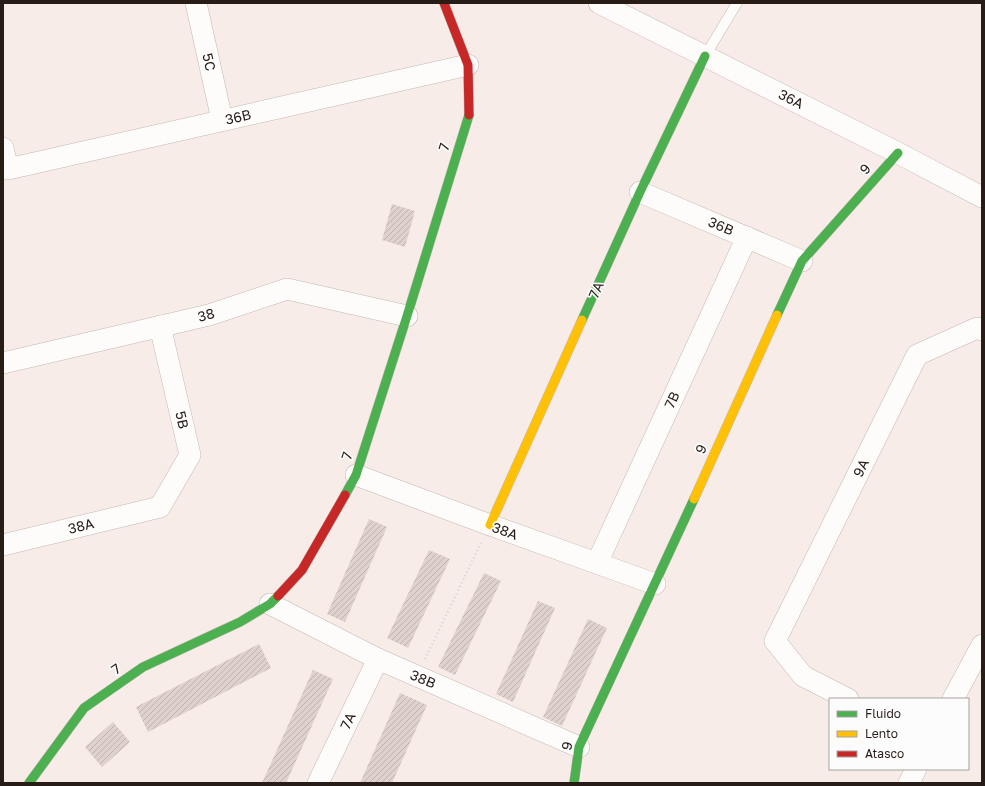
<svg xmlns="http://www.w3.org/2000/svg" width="985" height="786" font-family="'Golos Text',sans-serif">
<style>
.building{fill:url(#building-hatch)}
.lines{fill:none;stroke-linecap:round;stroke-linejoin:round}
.lane-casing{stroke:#c3b8b3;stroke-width:11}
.street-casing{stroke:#c3b8b3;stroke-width:22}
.fast-casing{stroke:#c3b8b3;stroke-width:10}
.slow-casing{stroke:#c3b8b3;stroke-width:10}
.jam-casing{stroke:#c3b8b3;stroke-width:10}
.path{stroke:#d7d3d2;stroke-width:2.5;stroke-dasharray:1 3;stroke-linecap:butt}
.lane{stroke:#fefcfb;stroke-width:10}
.street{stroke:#fefcfb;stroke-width:21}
.fast{stroke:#4caf50;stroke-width:9}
.slow{stroke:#ffc107;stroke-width:9}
.jam{stroke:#c62828;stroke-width:9}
.labels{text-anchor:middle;stroke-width:3.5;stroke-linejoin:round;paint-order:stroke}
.street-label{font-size:14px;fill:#281c16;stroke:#fcfcfc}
</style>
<defs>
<pattern id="building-hatch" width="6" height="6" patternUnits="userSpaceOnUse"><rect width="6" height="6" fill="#dfd1ce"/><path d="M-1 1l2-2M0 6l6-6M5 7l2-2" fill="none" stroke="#bfb3b0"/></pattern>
</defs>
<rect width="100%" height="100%" fill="#f7ece7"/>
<g class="building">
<polygon points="392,204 415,211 405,247 382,240"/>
<polygon points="369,519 387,527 345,622 327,614"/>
<polygon points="429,550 450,559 408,648 387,638"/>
<polygon points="484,573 501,581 455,675 438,667"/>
<polygon points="538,601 555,608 513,702 496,694"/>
<polygon points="588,619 607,628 562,726 543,717"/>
<polygon points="259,644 271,668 148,732 136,707"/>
<polygon points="313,670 333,679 286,783 262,783"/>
<polygon points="400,693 427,705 392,783 360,783"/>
<polygon points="113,722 130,742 102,767 85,747"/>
</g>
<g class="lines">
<defs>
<polyline id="lane" points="705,56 737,3"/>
<g id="street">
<polyline points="196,3 222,120"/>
<polyline points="599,3 898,153 982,197"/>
<polyline points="3,148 8,169 468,65"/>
<polyline points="640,192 802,261"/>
<polyline points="3,363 209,315 287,289 407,316"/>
<polyline points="356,475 490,525 655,584"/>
<polyline points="3,545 160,507 190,455 160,326"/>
<polyline points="597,563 747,237"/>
<polyline points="270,604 378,659 579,747"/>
<polyline points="848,699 803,676 775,641 917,355 977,328 982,330"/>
<polyline points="953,699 982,645"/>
<polyline points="318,783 378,659"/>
<polyline points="909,783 916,769"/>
</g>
<g id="fast">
<polyline points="777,315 802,261 898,153"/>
<polyline points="582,320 640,192 705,56"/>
<polyline points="345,495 356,475 407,316 469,115"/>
<polyline points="29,783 84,708 143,667 240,622 270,604 278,596"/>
<polyline points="574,783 579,747 694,499"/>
</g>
<g id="slow">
<polyline points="694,499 777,315"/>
<polyline points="490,525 582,320"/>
</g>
<g id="jam">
<polyline points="444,3 468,65 469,115"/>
<polyline points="278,596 302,570 345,495"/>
</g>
</defs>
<use href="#lane" class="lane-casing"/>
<use href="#street" class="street-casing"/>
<use href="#fast" class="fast-casing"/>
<use href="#slow" class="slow-casing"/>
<use href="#jam" class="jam-casing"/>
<polyline class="path" points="425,659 481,543"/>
<use href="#lane" class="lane"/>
<use href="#street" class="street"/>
<use href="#fast" class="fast"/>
<use href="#slow" class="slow"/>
<use href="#jam" class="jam"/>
</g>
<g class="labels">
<g class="street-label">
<text transform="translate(209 62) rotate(77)" y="5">5C</text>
<text transform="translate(791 99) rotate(27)" y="5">36A</text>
<text transform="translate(238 117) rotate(-13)" y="5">36B</text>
<text transform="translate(444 147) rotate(-73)" y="5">7</text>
<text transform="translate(865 169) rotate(-48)" y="5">9</text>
<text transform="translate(721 226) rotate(23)" y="5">36B</text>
<text transform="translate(596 290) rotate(-66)" y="5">7A</text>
<text transform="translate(206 315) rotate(-15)" y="5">38</text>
<text transform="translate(672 400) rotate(-65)" y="5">7B</text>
<text transform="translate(182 420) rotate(77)" y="5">5B</text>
<text transform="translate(701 449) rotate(-65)" y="5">9</text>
<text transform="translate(347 456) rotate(-72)" y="5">7</text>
<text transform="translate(861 468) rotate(-64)" y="5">9A</text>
<text transform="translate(81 526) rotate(-14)" y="5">38A</text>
<text transform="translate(505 531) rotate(20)" y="5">38A</text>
<text transform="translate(116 669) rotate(-34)" y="5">7</text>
<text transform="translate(423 679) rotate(23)" y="5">38B</text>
<text transform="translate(348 721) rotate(-64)" y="5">7A</text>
<text transform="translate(567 746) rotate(-76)" y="5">9</text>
</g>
</g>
<rect width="985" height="786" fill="none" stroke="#281c16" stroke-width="8"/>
<rect x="829" y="698" width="140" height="72" fill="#fcfcfc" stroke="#a7a2a0"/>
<rect x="837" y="711" width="20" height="6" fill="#4caf50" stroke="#a7a2a0"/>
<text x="865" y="718" font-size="12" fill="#281c16">Fluido</text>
<rect x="837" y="731" width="20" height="6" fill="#ffc107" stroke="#a7a2a0"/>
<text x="865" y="738" font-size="12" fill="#281c16">Lento</text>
<rect x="837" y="751" width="20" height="6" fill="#c62828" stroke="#a7a2a0"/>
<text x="865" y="758" font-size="12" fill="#281c16">Atasco</text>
</svg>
